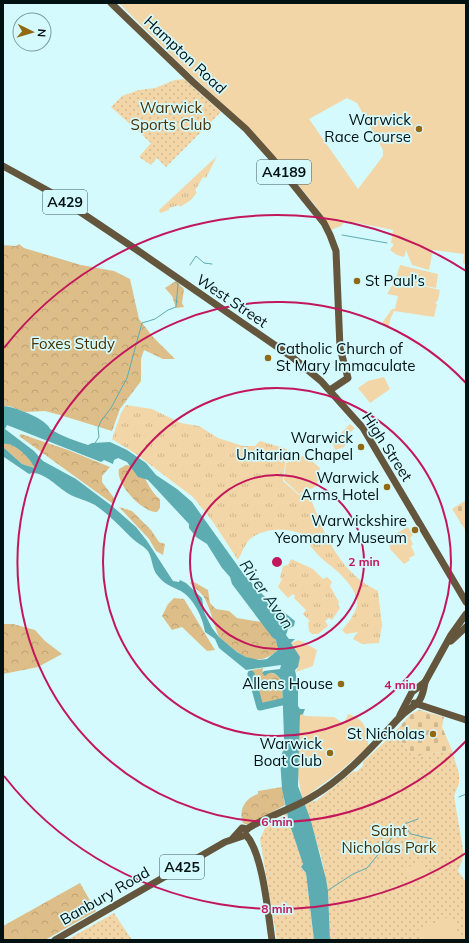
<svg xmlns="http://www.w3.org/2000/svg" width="469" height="943" font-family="Mulish,sans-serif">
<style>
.grass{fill:url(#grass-tufts)}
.forest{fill:url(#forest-crowns)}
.cemetery{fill:url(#cemetery-stones)}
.park{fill:url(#park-dots)}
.garden{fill:#f3d6a7;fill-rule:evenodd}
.water{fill:#5cacb2;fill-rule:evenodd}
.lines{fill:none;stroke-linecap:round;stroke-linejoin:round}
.stream{stroke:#5cacb2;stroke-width:1}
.river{stroke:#5cacb2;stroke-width:7}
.primary{stroke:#64553d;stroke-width:7}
.ring{fill:none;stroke:#c2185b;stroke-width:2}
.poi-dot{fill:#926912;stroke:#d4fafd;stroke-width:1.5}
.labels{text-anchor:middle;stroke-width:3.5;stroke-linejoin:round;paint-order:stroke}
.shield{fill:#d4fafd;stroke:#415859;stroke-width:1}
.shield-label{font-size:14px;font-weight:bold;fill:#021213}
.street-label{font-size:15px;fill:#021213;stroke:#d4fafd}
.park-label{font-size:15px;fill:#483205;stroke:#d4fafd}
.poi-label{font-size:15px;fill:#021213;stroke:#d4fafd;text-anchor:end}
.water-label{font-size:16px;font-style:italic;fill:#0b3336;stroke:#d4fafd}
.centre{fill:#c2185b;stroke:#d4fafd;stroke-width:2}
.ring-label{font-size:12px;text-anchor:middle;font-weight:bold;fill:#c2185b;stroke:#d4fafd;stroke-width:3.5;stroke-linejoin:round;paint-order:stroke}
</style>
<defs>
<pattern id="grass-tufts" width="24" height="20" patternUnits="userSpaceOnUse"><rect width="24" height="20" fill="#f3d6a7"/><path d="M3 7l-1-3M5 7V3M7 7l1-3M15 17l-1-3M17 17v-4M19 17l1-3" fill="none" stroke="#cfb78f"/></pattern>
<pattern id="forest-crowns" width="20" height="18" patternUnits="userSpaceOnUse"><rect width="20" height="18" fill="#debe88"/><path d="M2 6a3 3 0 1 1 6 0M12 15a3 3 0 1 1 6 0" fill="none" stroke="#bda274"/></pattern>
<pattern id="cemetery-stones" width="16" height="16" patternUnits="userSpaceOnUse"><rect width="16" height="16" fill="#f3d6a7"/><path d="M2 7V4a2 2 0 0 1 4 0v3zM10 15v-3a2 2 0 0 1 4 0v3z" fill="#cfb78f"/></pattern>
<pattern id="park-dots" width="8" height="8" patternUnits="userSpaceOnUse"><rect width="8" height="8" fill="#f3d6a7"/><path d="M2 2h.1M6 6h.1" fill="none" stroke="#cfb78f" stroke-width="1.8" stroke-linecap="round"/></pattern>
</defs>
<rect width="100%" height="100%" fill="#d4fafd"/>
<g class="grass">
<polygon points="217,156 206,178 203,177 195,191 197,192 191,200 180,207 179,205 169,208 169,210 160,213 159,210"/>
<path d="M126 405 152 409 181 423 199 426 218 438 243 446H255L260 441 287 449 283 481 299 495 308 491C323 531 337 571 378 591L382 625 379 643 362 644 353 639 358 632 346 634 342 630C348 623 358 611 357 601 355 586 338 571 327 563 322 559 316 553 312 548 309 544 307 538 303 535 290 527 262 528 250 539 245 544 242 553 238 560L213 522 193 497 136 454 112 439 121 413Z"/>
<polygon points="291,559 313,569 323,579 327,577 332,582 330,586 339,602 338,605 340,608 332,620 329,618 325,621 328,626 318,634 312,634 309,631 308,623 310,621 303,614 306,610 294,598 295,596 293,594 288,598 278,587 282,579 280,578 283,566 288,565"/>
</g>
<g class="forest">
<polygon points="19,244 24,248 81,265 114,271 130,279 139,319 153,337 175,359 163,359 144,350 141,359 141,381 120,409 112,431 60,415 45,411 25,412 9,406 3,406 3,245 16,246"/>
<polygon points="176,281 184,289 182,303 184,307 176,308 172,296 165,288"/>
<polygon points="21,434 68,450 110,467 102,476 102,482 114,498 113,504 19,436"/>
<path d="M4 443C17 444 30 458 36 468L22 464 3 447Z"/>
<path d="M126 465C145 466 146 489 160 499V508L157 512C143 513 115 484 119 469Z"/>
<polygon points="119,507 132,511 151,530 159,542 165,544 163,555 156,551 149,539"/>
<path d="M192 581 208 590 210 603 216 609 229 611 237 618 261 622 276 640 278 650C255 671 238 653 219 637 214 625 211 611 205 599 202 593 195 588 190 583Z"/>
<polygon points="174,598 184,599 215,650 207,651 182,627 172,630 162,616 168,604"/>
<polygon points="3,624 13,624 35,630 45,641 62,654 38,667 3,674"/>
<path d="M263 668 262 673C285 670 283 686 282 704L260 710 249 673 252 670Z"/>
<path d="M282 787 285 805 248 825 243 823C238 810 245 798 258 794V791Z"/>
<polygon points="80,883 96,911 45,940 3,940 3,926"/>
</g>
<g class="cemetery">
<polygon points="466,500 466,531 452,509"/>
<polygon points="419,710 444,717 442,727 452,750 413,757 404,744 392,735 410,715"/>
</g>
<g class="park">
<polygon points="184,79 221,112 166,167 157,158 151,165 139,157 151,143 111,107 122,96 139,90 155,88 175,80"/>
<polygon points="392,735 404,744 413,757 452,750 459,774 459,783 454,796 464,855 458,871 466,882 466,940 330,940 328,891 321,856 305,805 311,802 316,801 354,771 356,772 363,766 363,762"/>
<polygon points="287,813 303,863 301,868 306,873 314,940 277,940 260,839 265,828"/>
<polygon points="114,913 132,940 67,940"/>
</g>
<g class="garden">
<path d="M119 3H466V264L463 263 464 254 433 250 429 270 412 265 406 250 404 257 397 255 390 250 394 244 391 243 393 230C377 227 360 223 345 221L341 226 331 230 315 205 256 135 184 68ZM347 98 357 103 383 150V156L358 189 309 119Z"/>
<polygon points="400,265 438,274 436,288 403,281 440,290 438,300 435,303 437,304 434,317 394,311 390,320 389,327 382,323 392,309 395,309 398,296 387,294 396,279"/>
<polygon points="384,377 390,389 370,403 358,388 368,381"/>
<polygon points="350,424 355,428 347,435 349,437 344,447 335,450 332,442 337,440 336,438"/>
<polygon points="305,455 320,468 317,486 299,494 284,480 286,463"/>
<polygon points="408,527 413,535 410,538 413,544 411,546 415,555 409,558 410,560 404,564 390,549 389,543 395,534"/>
<polygon points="299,640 317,650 313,666 296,672 298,667 297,653 291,643"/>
<path d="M300 714H303L305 716 334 717 344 724 348 714C368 721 365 728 369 746L338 773 302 799 298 775Z"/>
<polygon points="422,861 428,876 412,883 405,869"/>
<polygon points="451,916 461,940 421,940 417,931"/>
</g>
<path class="water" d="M3 406C13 406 47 419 50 429 62 436 75 441 88 445L92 443 110 442 127 450 146 463 156 475 177 489 192 502 245 576 264 596 295 621 294 626 288 629 286 635 289 639H295L291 643 300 657 298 667 295 670 298 685V706L300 709H305L303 714 300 715 298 786 311 821 326 879 328 891 330 940H314L306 873 301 867 303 864 289 822 282 789 280 759 283 751 284 737 282 681C277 674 272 669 265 676L262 673 264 671 280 669 281 665 246 670 219 648 215 639 205 632C203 618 194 599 181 591 172 587 164 584 158 576 151 569 153 555 146 549 142 545 137 543 134 540 121 528 110 515 95 505 84 499 73 498 63 490 55 484 39 469 29 474L4 457 3 447 22 464 35 468C31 459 14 441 3 444ZM7 425 101 462 104 460 113 464 114 460 118 458 127 462 138 477 148 480 189 524V528L196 537 207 544 222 568 230 577 232 584 272 637 276 640 278 650 267 659 259 660 246 657 237 652 219 637 212 628 204 612 202 598 186 583 180 580 179 582 173 581 147 541 136 527 112 506 76 479 43 461 34 451 5 429Z"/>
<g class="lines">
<g class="stream">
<polyline points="342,235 387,243"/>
<polyline points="190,265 196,256 204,263 212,264"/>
<polyline points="95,443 99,437 98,428 101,421 111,408 127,378 142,323 155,319 168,310 176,307 178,284"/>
<polyline points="459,797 466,794"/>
<polyline points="404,825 411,834 432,839"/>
<polyline points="327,891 353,874 367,868 399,829 407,823 418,819"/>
</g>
<polyline class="river" points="251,674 260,707 290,700"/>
<g class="primary">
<polyline points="111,3 193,82 246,129 271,157 324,223 330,235 336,251 340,348 348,378 330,390"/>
<polyline points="3,166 52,193 137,250 292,357 321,381 363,428 466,602"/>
<polyline points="451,641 466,627"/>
<polyline points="414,703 466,720"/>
<polyline points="400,715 412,692 425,682 451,635 466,614"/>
<path d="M247 829C267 816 290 810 310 798 345 778 371 748 398 719 414 702 421 709 425 682"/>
<path d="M246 835C263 853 268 914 272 940"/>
<polyline points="233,838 242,828 247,829"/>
<polyline points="55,940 225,842 246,835"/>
</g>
</g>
<g class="ring">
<circle cx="277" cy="562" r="87"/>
<circle cx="277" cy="562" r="174"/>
<path d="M466 741A260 260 0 1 1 466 383"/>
<path d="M466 853A347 347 0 0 1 4 776M4 348A347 347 0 0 1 466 271"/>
</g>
<g class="poi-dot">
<circle cx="419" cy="129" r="4"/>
<circle cx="357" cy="281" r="4"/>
<circle cx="268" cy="358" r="4"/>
<circle cx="361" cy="447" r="4"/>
<circle cx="387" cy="487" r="4"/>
<circle cx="415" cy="530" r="4"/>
<circle cx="341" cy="684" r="4"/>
<circle cx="433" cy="734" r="4"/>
<circle cx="330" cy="753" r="4"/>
</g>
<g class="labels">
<g class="shield">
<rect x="257" y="160" width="54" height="24" rx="3"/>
<rect x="43" y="190" width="44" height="24" rx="3"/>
<rect x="160" y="855" width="44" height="24" rx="3"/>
</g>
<g class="shield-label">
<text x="284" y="177">A4189</text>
<text x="65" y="207">A429</text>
<text x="182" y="872">A425</text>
</g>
<g class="street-label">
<text transform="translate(185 55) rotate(43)" y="5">Hampton Road</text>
<text transform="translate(232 301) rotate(34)" y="5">West Street</text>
<text transform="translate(387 447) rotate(57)" y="5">High Street</text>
<text transform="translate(105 896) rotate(-30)" y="5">Banbury Road</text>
</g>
<g class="park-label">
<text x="171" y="113">Warwick<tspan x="171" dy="17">Sports Club</tspan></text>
<text x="73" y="349">Foxes Study</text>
<text x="389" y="836">Saint<tspan x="389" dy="17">Nicholas Park</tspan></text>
</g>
<g class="poi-label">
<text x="411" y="125">Warwick<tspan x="411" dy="17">Race Course</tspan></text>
<text x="365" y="286" text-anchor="start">St Paul's</text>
<text x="276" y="354" text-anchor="start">Catholic Church of<tspan x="276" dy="17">St Mary Immaculate</tspan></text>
<text x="353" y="443">Warwick<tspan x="353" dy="17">Unitarian Chapel</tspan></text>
<text x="379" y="483">Warwick<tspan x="379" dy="17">Arms Hotel</tspan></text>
<text x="407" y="526">Warwickshire<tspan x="407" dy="17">Yeomanry Museum</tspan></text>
<text x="333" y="689">Allens House</text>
<text x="425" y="739">St Nicholas</text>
<text x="322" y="749">Warwick<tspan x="322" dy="17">Boat Club</tspan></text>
</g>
<g class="water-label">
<text transform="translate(267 594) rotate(55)" y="6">River Avon</text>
</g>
</g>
<circle cx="277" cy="562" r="6" class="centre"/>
<g class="ring-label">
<text x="364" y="566">2 min</text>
<text x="400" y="689">4 min</text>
<text x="277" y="826">6 min</text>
<text x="277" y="913">8 min</text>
</g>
<rect width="469" height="943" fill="none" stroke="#021213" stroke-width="8"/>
<g transform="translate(32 32) rotate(95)"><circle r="19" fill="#d4fafd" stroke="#809d9f"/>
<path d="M0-3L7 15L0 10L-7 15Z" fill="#926912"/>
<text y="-6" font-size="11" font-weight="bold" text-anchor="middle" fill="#021213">N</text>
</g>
</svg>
